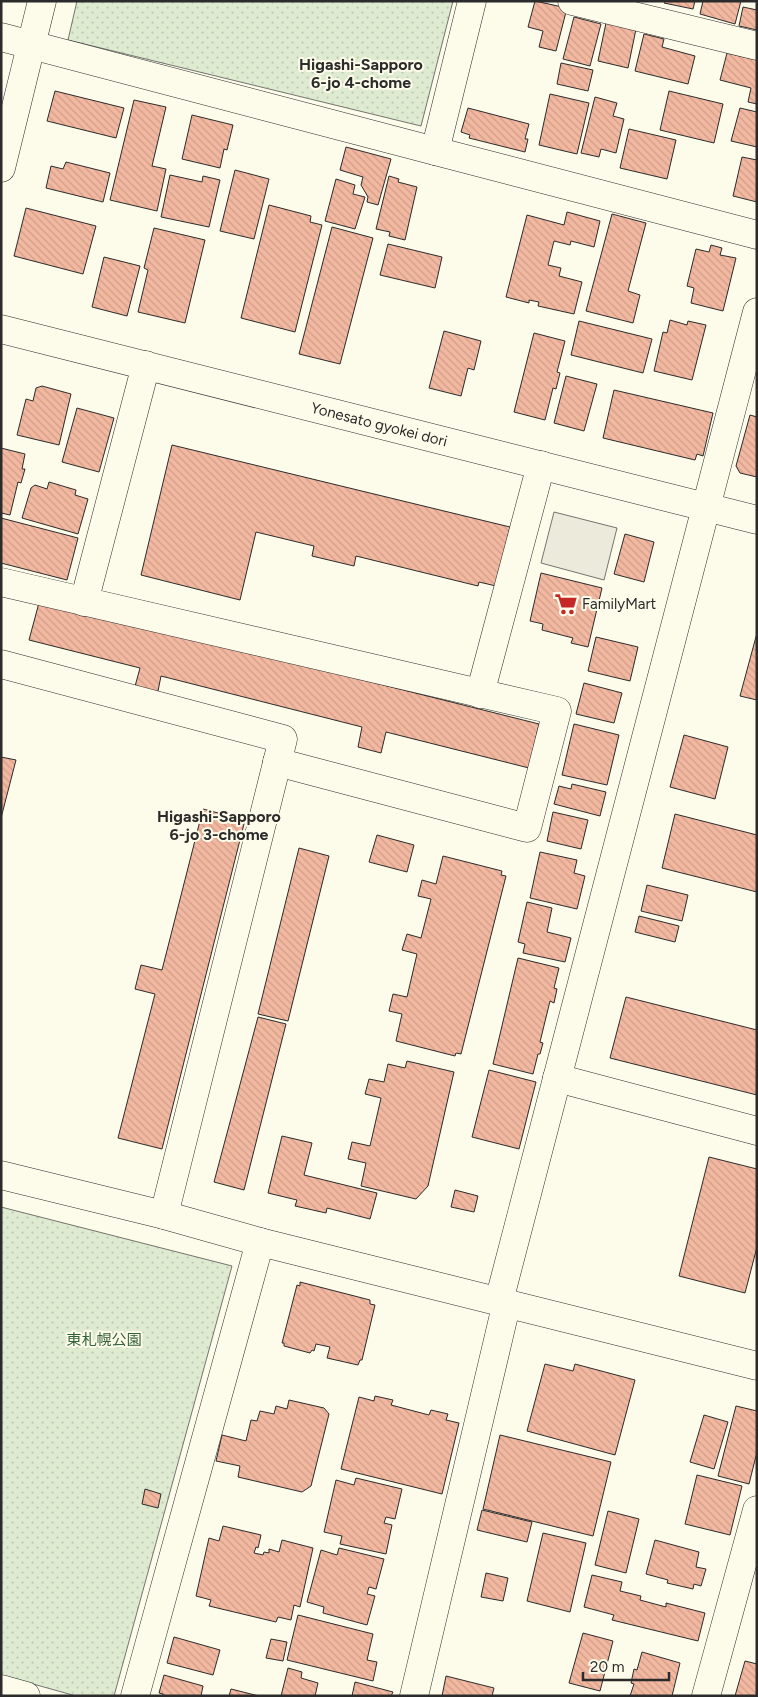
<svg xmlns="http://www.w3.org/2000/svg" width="758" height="1697" font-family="Figtree,'Noto Sans JP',sans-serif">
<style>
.park{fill:url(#park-dots);stroke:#74746e}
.parking{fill:#eceadb;stroke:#74746e}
.building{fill:url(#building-back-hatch);stroke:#2b2b2b}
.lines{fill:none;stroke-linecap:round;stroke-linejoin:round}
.minor-casing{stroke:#2b2b2b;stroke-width:29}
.minor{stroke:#fdfbea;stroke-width:28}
.labels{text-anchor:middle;stroke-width:4;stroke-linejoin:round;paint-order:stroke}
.street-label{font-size:15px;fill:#2b2b2b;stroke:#fdfbea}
.poi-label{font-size:15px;fill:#2b2b2b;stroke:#fdfbea;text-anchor:start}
.park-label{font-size:15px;fill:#34623c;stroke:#fdfbea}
.neighbourhood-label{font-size:16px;font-weight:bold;fill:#2b2b2b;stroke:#fdfbea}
</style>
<defs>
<pattern id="park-dots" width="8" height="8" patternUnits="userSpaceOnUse" patternTransform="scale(1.25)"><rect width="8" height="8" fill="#deebd1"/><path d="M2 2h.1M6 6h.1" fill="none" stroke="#bfcab4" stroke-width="1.8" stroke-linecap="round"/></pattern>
<pattern id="building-back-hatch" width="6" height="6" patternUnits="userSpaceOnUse" patternTransform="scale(1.25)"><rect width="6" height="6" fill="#f2b8a0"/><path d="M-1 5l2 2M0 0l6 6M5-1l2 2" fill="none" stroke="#d09e8a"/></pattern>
</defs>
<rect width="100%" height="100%" fill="#fdfbea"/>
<g class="park">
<polygon points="77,1 453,1 421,126 68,40"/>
<polygon points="1,1207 232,1266 114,1696 76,1696 1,1675"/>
</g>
<polygon class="parking" points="554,512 617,528 604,580 541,563"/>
<g class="building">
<polygon points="535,1 567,8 556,51 539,47 543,31 528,27"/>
<polygon points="665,1 695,1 693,9 664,3"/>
<polygon points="703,1 741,1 735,24 700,14"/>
<polygon points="743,7 757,10 757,30 739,26"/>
<polygon points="574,17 601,24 590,66 563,59"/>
<polygon points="606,23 636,29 628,68 598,61"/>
<polygon points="644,34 664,39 662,47 695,56 688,84 635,71"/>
<polygon points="727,53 757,60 757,104 748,102 751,88 720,80"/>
<polygon points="561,63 593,70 588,91 557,84"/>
<polygon points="55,91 124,108 116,138 47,121"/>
<polygon points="669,91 723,104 714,143 660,130"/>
<polygon points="550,94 589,103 577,154 539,145"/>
<polygon points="595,97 617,103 613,116 624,119 616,153 601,149 599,157 581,153"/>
<polygon points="134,100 166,107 152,166 166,169 157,211 110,200"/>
<polygon points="468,108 529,124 525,139 528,139 525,152 469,138 470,135 461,132"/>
<polygon points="740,108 757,112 757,147 731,141"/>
<polygon points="192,115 233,125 227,150 224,149 220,168 182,159"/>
<polygon points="629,129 676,140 667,179 620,168"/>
<polygon points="346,147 391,159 378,205 367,202 368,197 361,185 363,177 340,170"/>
<polygon points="742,157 757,160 757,202 733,196"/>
<polygon points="66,162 110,173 103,202 46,188 51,166 63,169"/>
<polygon points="235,170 269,179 254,239 220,231"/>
<polygon points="170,175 202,182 203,176 220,180 209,227 161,217"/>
<polygon points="389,176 399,179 398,182 417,187 405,240 389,236 390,232 376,229"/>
<polygon points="336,179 355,185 353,194 365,197 355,229 325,221"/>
<polygon points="269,205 311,216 310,222 322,225 295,332 241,318"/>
<polygon points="26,208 96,226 83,274 14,256"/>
<polygon points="567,212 600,221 594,247 571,241 570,245 554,241 548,265 561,268 559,276 582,282 574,314 538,306 539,302 529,300 529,303 506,297 527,215 564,225"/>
<polygon points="612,214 646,223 628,291 640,295 633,323 586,311"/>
<polygon points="332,227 373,238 340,364 299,354"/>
<polygon points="154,228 205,240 185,323 138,312 148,270 144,268"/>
<polygon points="388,244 442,257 435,288 380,275"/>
<polygon points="711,245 722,248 720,255 736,258 723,311 691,303 694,288 687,286 696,249 709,252"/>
<polygon points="104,257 140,266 127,316 92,307"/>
<polygon points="670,320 687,325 688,321 706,325 692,380 654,371 663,332 667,333"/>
<polygon points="579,321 652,339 643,373 571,355"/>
<polygon points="444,331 481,341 474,370 468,368 461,396 429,388"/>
<polygon points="534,333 565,341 557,372 560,373 556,389 553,388 545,420 514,412"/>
<polygon points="566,376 597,384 584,431 554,423"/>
<polygon points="42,386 71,394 59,445 17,435 26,399 33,401 36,388"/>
<polygon points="614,390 713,413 703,456 697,454 695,460 603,438"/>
<polygon points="77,408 114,418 99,472 62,462"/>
<polygon points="750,415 757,417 757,477 740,473 736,466"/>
<polygon points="172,445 510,527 496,586 479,582 478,586 356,556 354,566 312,556 314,546 256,532 240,600 141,575"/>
<polygon points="1,448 25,454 22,469 25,469 21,483 18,482 10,515 1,513"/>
<polygon points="49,482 76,490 75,495 88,499 78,534 22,518 31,488 35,485 47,489"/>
<polygon points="1,518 78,538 67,580 1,563"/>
<polygon points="625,534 654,542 644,582 614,574"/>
<polygon points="541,573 602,588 588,647 571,643 573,638 542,630 543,624 530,621"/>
<polygon points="40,599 539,724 529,768 386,732 381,753 358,747 362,727 161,676 157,696 134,690 140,668 29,640"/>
<polygon points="757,633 757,700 740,696"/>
<polygon points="596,637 638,647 630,681 588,671"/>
<polygon points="584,683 622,693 614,723 576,714"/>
<polygon points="574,724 619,735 607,785 562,775"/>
<polygon points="684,735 728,747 715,799 670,787"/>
<polygon points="1,757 16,760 1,818"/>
<polygon points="572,784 606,792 600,816 554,804 559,786 571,789"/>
<polygon points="203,809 245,820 162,1149 118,1138 155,994 135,989 141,965 162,970"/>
<polygon points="553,812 588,820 581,849 547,841"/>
<polygon points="675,814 757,835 757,892 662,868"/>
<polygon points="377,835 414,845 407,872 369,862"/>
<polygon points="299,848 329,856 288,1021 258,1014"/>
<polygon points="540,852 577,860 574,873 585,876 577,909 530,898"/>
<polygon points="443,856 502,871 501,875 506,876 461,1054 456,1053 455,1056 396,1041 402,1014 389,1011 393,994 407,997 417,954 402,950 407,934 421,938 431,899 418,896 422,880 436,884"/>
<polygon points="647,885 688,895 682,921 641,911"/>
<polygon points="527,902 552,908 547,932 571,938 565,962 523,953 525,944 518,942"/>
<polygon points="639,916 679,926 675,942 635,932"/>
<polygon points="518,958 559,968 554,988 557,989 554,1003 550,1001 540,1042 543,1043 540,1054 538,1054 533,1074 493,1064"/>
<polygon points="626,997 757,1030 757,1095 610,1058"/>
<polygon points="258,1017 286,1024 244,1190 214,1182"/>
<polygon points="407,1061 454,1072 428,1186 416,1199 361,1186 366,1163 348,1159 352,1142 370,1146 381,1098 365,1094 369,1079 384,1082 388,1064 405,1068"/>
<polygon points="489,1070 536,1082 519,1149 472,1137"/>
<polygon points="282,1136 312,1143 304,1175 377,1193 370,1219 327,1208 326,1213 295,1206 297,1200 268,1193"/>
<polygon points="709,1157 757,1169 757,1247 745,1293 679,1276"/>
<polygon points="455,1190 478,1196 474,1212 451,1207"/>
<polygon points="300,1282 370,1300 370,1304 375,1305 362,1360 360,1360 358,1365 327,1358 330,1347 316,1344 314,1351 312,1350 310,1353 284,1346 284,1343 282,1343 297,1285 300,1286"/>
<polygon points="545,1364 573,1371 575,1364 635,1380 615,1455 527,1431"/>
<polygon points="375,1396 393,1400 391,1405 429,1415 431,1410 448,1414 446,1420 459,1423 442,1494 341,1469 359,1397 374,1401"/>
<polygon points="289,1400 324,1408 329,1414 311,1486 302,1492 238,1477 240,1466 216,1461 222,1435 246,1441 251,1420 257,1421 260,1411 274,1414 276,1406 287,1409"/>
<polygon points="736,1406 757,1411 757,1452 749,1484 718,1476"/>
<polygon points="704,1415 728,1422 714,1469 690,1462"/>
<polygon points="500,1435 611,1462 593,1536 483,1509"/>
<polygon points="697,1475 742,1486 730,1535 685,1524"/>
<polygon points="356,1478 402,1489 395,1519 386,1517 384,1523 392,1525 386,1554 340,1544 342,1536 324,1532 336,1480 354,1485"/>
<polygon points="145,1489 161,1494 158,1508 142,1504"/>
<polygon points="482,1510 532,1522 527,1542 477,1530"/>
<polygon points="608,1511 639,1519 626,1573 595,1565"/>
<polygon points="223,1526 261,1535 258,1548 256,1547 254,1553 263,1555 264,1552 269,1553 269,1549 279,1552 282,1540 313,1548 300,1607 294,1605 291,1620 278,1617 276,1622 209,1606 211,1600 196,1596 209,1538 219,1541"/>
<polygon points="543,1533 586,1543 570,1612 527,1601"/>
<polygon points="655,1540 699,1552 696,1567 706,1569 701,1586 694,1584 693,1589 667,1583 668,1580 646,1574"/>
<polygon points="339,1548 384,1559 376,1589 369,1587 367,1594 375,1596 367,1625 323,1613 324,1607 307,1602 321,1550 337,1555"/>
<polygon points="486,1573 508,1578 503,1601 481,1597"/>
<polygon points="592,1575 622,1582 620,1591 641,1596 640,1600 666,1607 666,1603 705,1613 698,1641 612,1620 614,1615 584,1607"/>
<polygon points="298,1615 373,1634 367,1660 377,1662 373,1681 287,1660"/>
<polygon points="583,1633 613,1641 600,1691 569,1683"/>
<polygon points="174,1637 220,1650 213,1675 167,1663"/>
<polygon points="271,1639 287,1642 283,1661 266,1658"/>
<polygon points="642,1652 680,1663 672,1696 630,1696 634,1684 631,1683 634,1669 637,1670"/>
<polygon points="745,1661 757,1664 757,1696 735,1696"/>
<polygon points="288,1668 302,1672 301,1678 318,1683 315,1696 281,1696"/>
<polygon points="164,1675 203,1686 201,1696 163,1696 163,1694 159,1693"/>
<polygon points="446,1676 494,1688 492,1696 442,1696"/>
<polygon points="355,1682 393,1692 391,1696 352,1696"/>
<polygon points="231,1689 259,1696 229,1696"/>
</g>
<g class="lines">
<defs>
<g id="minor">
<polyline points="572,1 757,46"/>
<polyline points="1,37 435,151 472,1"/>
<polyline points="435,151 757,235"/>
<polyline points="1,168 42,1"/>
<path id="s1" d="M1 329 757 520"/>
<polyline points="1,582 557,711 527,828 277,762"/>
<polyline points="84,602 146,365"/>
<polyline points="1,664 283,739 164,1215"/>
<polyline points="480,694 541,465"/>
<polyline points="557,1078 757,1131"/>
<polyline points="1,1175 164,1215 260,1242 757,1366"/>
<polyline points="499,1301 757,312"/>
<polyline points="1,1689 26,1696"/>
<polyline points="135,1696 260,1242"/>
<polyline points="414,1696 507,1302"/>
<polyline points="706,1696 757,1510"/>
</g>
</defs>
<use href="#minor" class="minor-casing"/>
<use href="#minor" class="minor"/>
</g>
<defs>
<symbol id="supermarket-bare" viewBox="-9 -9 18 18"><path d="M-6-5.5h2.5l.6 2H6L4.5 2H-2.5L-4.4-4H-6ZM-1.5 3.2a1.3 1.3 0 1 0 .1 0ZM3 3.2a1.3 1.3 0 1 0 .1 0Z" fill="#c62828" stroke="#fdfbea" stroke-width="2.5" paint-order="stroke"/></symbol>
</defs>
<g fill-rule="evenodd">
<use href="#supermarket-bare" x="550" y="588" width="32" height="32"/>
</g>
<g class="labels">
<g class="street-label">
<text dy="5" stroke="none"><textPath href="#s1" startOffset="390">Yonesato gyokei dori</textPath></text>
</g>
<g class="poi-label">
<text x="582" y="609">FamilyMart</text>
</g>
<g class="park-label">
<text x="104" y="1345">東札幌公園</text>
</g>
<g class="neighbourhood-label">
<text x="361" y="70">Higashi-Sapporo<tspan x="361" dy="18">6-jo 4-chome</tspan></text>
<text x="219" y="822">Higashi-Sapporo<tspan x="219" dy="18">6-jo 3-chome</tspan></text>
</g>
</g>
<rect width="758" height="1697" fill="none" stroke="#2b2b2b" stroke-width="5"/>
<path d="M583 1672v8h86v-8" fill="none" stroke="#2b2b2b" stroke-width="2.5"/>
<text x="590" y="1672" font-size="15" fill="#2b2b2b" stroke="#fdfbea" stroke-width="4" paint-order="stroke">20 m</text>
</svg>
